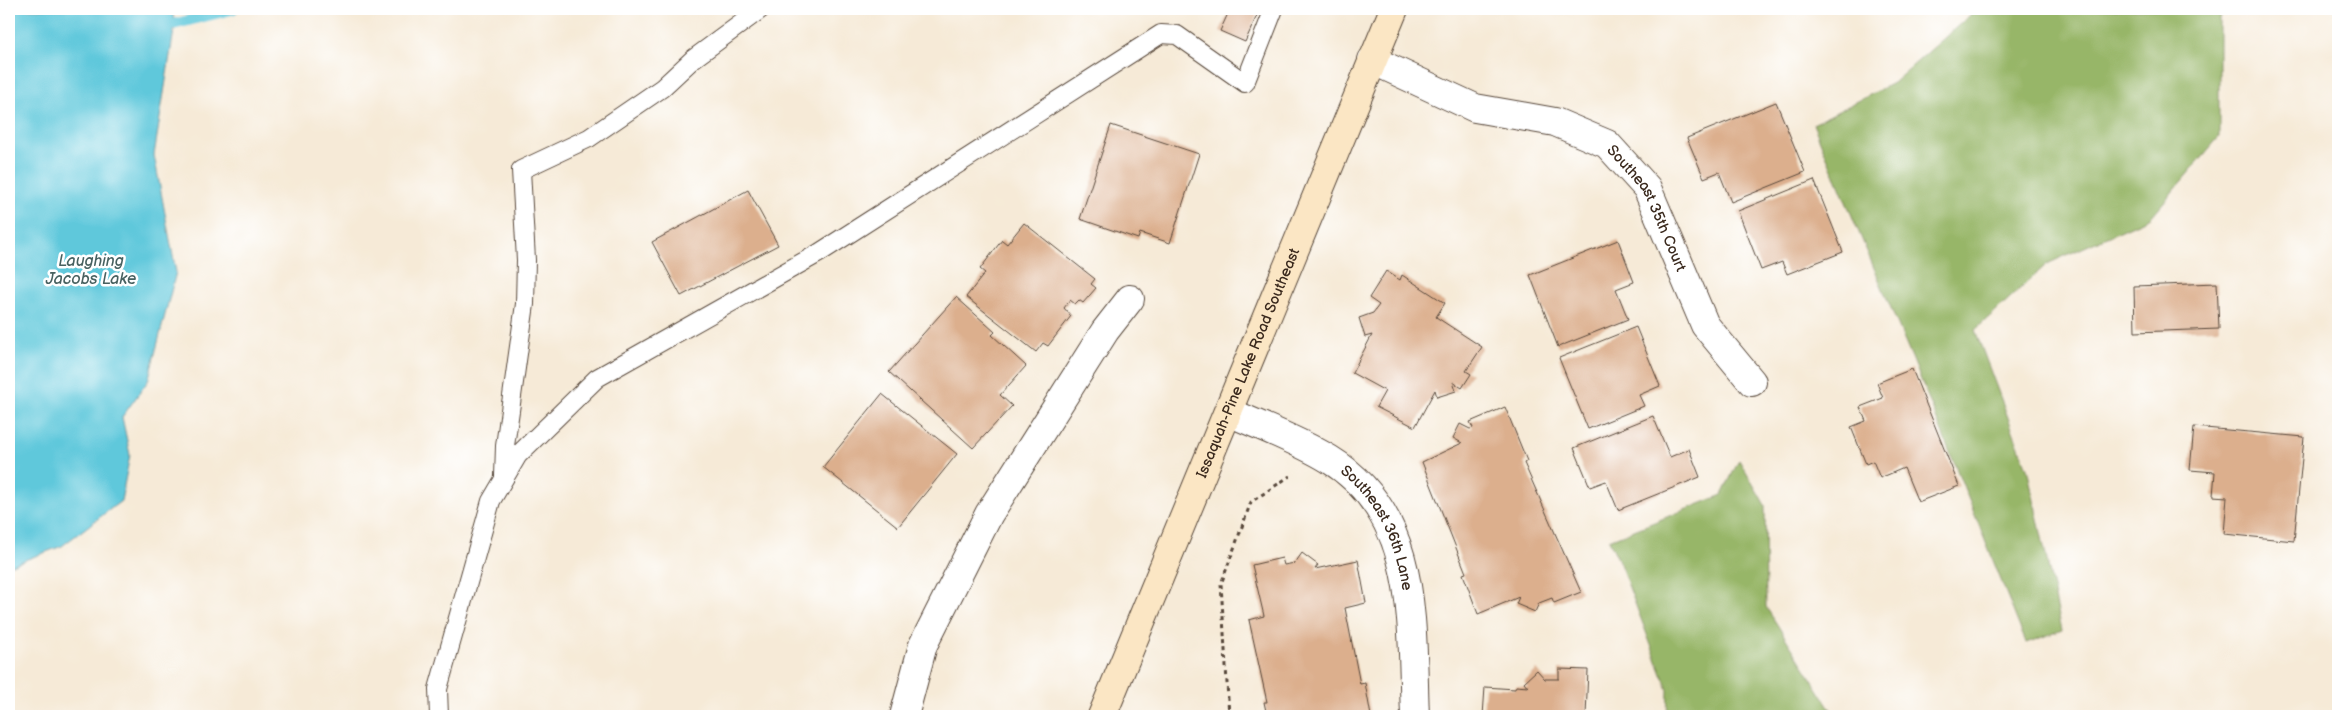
<svg xmlns="http://www.w3.org/2000/svg" width="2347" height="725" font-family="'Balsamiq Sans',sans-serif">
<style>
.forest{fill:#97b668;stroke:#697043}
.water{fill:#5fc8db;stroke:#4d797c}
.lines{fill:none;stroke-linecap:round;stroke-linejoin:round}
.stream{stroke:#5fc8db;stroke-width:11}
.building{fill:#dcaf8d}
.lane-casing{stroke:#57473a;stroke-width:20}
.street-casing{stroke:#57473a;stroke-width:30}
.secondary-casing{stroke:#57473a;stroke-width:30}
.path{stroke:#57473a;stroke-width:3;stroke-dasharray:4 4;stroke-linecap:butt}
.lane{stroke:#fff;stroke-width:18}
.street{stroke:#fff;stroke-width:28}
.secondary{stroke:#fbe6c4;stroke-width:28}
.labels{text-anchor:middle;stroke-width:5;stroke-linejoin:round;paint-order:stroke}
.street-label{font-size:15px;fill:#3b2a1e;stroke:#fff}
.water-label{font-size:16px;font-style:italic;fill:#486160;stroke:#fff}
</style>
<rect width="100%" height="100%" fill="#fff"/>
<filter id="ink" filterUnits="userSpaceOnUse"><feTurbulence type="fractalNoise" baseFrequency=".02" numOctaves="2"/><feDisplacementMap in="SourceGraphic" scale="10" xChannelSelector="R" yChannelSelector="G"/><feConvolveMatrix kernelMatrix="1 2 1 2 8 2 1 2 1" color-interpolation-filters="sRGB"/></filter>
<filter id="wash" filterUnits="userSpaceOnUse"><feTurbulence type="fractalNoise" baseFrequency=".0096" numOctaves="4" result="noise"/><feDisplacementMap in="SourceGraphic" scale="20" xChannelSelector="R" yChannelSelector="G"/><feGaussianBlur stdDeviation="1.12" result="paint"/><feColorMatrix in="noise" values="0 0 0 0 0 0 0 0 0 0 0 0 0 0 0 0 0 1.4 0 .05"/><feComposite in="paint" operator="in"/></filter>
<g filter="url(#wash)">
<rect width="100%" height="100%" fill="#f6ead7"/>
<g class="forest">
<polygon points="1977,9 2229,9 2219,19 2219,137 2151,217 2047,264 1975,330 2027,468 2062,630 2026,643 1913,360 1813,124 1893,83"/>
<polygon points="1739,460 1765,505 1766,607 1835,716 1667,716 1668,690 1619,561 1609,540 1722,495"/>
</g>
<polygon class="water" points="9,9 172,9 175,24 154,155 176,272 148,381 122,417 130,455 121,501 62,546 9,566"/>
<g class="lines">
<polyline class="stream" points="175,24 233,9"/>
</g>
<g id="blocks">
<g class="building">
<polygon points="1230,9 1259,11 1245,42 1220,31"/>
<polygon points="1776,102 1805,172 1731,202 1719,172 1704,178 1687,138"/>
<polygon points="1111,125 1199,154 1170,243 1140,233 1138,239 1080,219"/>
<polygon points="1814,180 1843,252 1787,274 1782,262 1761,270 1738,211"/>
<polygon points="748,190 778,245 681,296 652,242"/>
<polygon points="1024,223 1095,279 1091,284 1096,288 1083,303 1079,300 1075,304 1070,300 1064,308 1071,316 1048,346 1043,343 1036,352 966,297 985,273 980,269 1002,240 1007,244"/>
<polygon points="1618,240 1634,282 1616,289 1628,319 1558,347 1530,275"/>
<polygon points="1386,271 1400,280 1402,275 1445,303 1436,317 1482,347 1466,371 1471,374 1462,388 1453,382 1456,391 1437,397 1435,390 1415,427 1376,407 1385,391 1352,373 1372,335 1365,337 1359,318 1373,313 1379,305 1369,298"/>
<polygon points="2217,283 2219,329 2135,332 2134,286"/>
<polygon points="956,297 995,332 992,335 1026,366 1000,395 1012,406 973,448 889,372"/>
<polygon points="1636,327 1660,386 1639,395 1644,406 1588,429 1559,358"/>
<polygon points="1912,369 1959,486 1918,502 1904,468 1880,478 1873,461 1866,464 1851,427 1866,421 1860,407 1883,398 1877,383"/>
<polygon points="882,394 957,454 898,527 823,467"/>
<polygon points="1505,407 1527,461 1524,463 1581,592 1554,603 1552,598 1539,603 1535,612 1516,604 1519,597 1478,614 1463,574 1466,573 1422,462 1462,443 1453,438 1460,424 1470,429 1473,428 1470,422"/>
<polygon points="1653,416 1670,457 1689,449 1700,477 1618,510 1606,481 1590,487 1574,448"/>
<polygon points="2194,427 2304,437 2294,541 2224,534 2227,497 2213,496 2215,472 2190,470"/>
<polygon points="1302,553 1318,565 1315,569 1358,560 1366,603 1345,608 1360,684 1365,683 1371,716 1267,716 1264,702 1267,702 1249,620 1264,616 1252,565 1282,558 1284,565 1295,563"/>
<polygon points="1559,669 1588,670 1586,716 1483,716 1485,687 1515,689 1516,686 1528,687 1524,682 1537,670 1545,679 1559,679"/>
</g>
</g>
</g>
<g filter="url(#ink)">
<use href="#blocks" fill-opacity="0" stroke="#57473a" stroke-width="1"/>
<g class="lines">
<defs>
<g id="lane">
<polyline points="504,476 505,446 525,304 526,260 521,170 589,138 662,88 693,59 761,9"/>
<polyline points="439,716 438,689 491,501 518,455 597,378 819,253 1161,34 1177,35 1245,83 1274,9"/>
</g>
<g id="street">
<path id="s1" d="M1372 60 1475 108 1555 122 1607 144 1647 188 1705 325 1752 382"/>
<path id="s2" d="M1229 412C1262 427 1298 440 1329 459 1420 515 1411 623 1415 716"/>
<polyline points="904,716 923,645 989,514 1105,331 1130,299"/>
</g>
<g id="secondary">
<path id="s3" d="M1102 716 1394 9"/>
</g>
</defs>
<use href="#lane" class="lane-casing"/>
<use href="#street" class="street-casing"/>
<use href="#secondary" class="secondary-casing"/>
<polyline class="path" points="1229,716 1221,584 1251,502 1290,476"/>
<use href="#lane" class="lane"/>
<use href="#street" class="street"/>
<use href="#secondary" class="secondary"/>
</g>
</g>
<g class="labels">
<g class="street-label">
<text dy="5" stroke="none"><textPath href="#s1" startOffset="328">Southeast 35th Court</textPath></text>
<text dy="5" stroke="none"><textPath href="#s3" startOffset="382">Issaquah-Pine Lake Road Southeast</textPath></text>
<text dy="5" stroke="none"><textPath href="#s2" startOffset="198">Southeast 36th Lane</textPath></text>
</g>
<g class="water-label">
<text x="91" y="266">Laughing<tspan x="91" dy="18">Jacobs Lake</tspan></text>
</g>
</g>
<rect width="2347" height="725" fill="none" stroke="#fff" stroke-width="30"/>
</svg>
